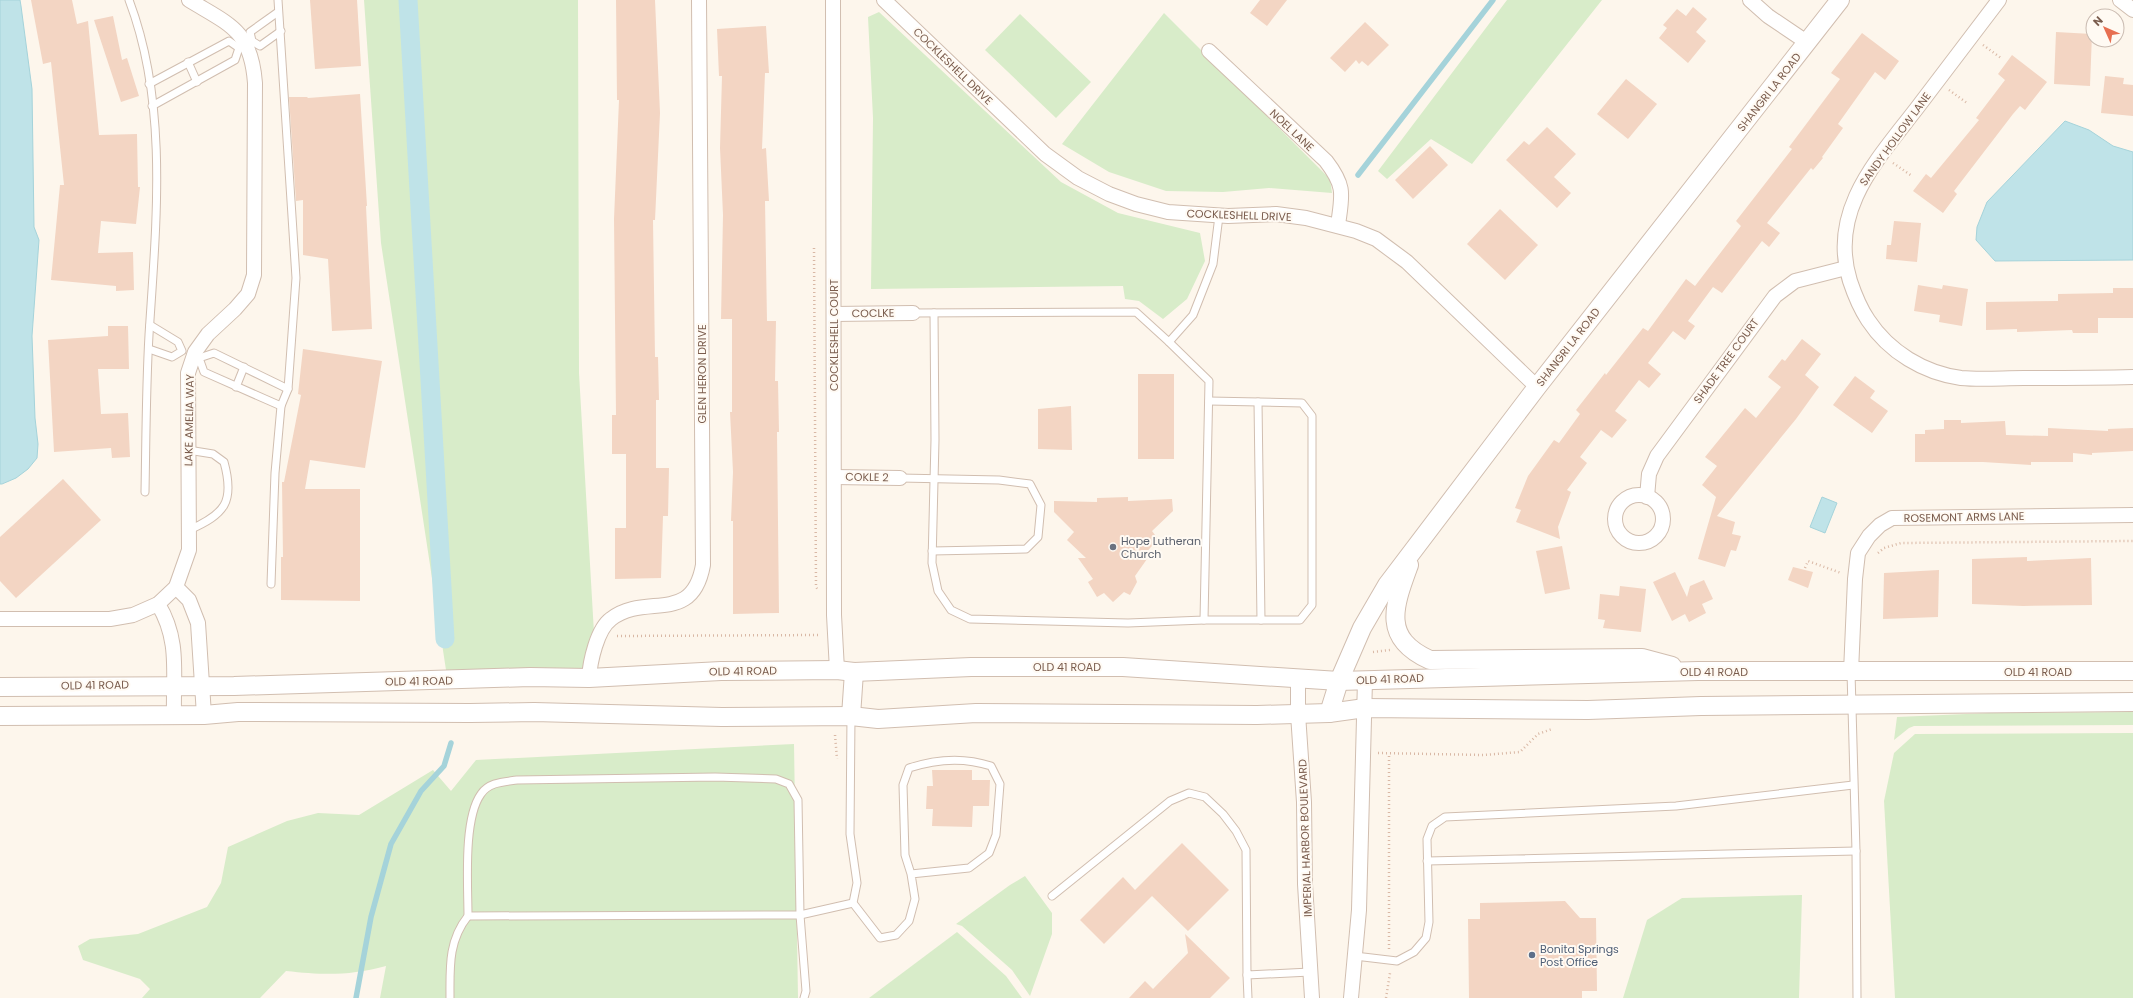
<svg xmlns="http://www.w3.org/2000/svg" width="2133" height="998" font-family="Poppins,sans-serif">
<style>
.green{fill:#d8ecc9}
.water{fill:#bfe3e8;stroke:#a5d3da}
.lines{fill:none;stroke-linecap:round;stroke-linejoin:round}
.stream{stroke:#a5d3da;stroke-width:5.5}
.canal{stroke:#bfe3e8;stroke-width:19}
.building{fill:#f3d5c3}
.service-casing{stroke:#d1beb0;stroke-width:9}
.minor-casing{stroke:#d1beb0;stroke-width:16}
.tertiary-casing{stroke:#d1beb0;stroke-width:20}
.path{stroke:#d9b8a5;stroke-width:2.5;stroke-dasharray:1 3;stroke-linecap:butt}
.service{stroke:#fff;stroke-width:7}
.minor{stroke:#fff;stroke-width:14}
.tertiary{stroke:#fff;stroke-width:18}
.worship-dot{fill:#6b7280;stroke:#fffaf3;stroke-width:1.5}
.service-dot{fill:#5c6f8a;stroke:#fffaf3;stroke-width:1.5}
.labels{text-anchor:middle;stroke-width:4;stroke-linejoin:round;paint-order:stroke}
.street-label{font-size:11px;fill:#7a5c4d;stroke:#fffaf3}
.worship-label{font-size:11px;fill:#5b616d;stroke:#fffaf3;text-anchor:start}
.service-label{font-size:11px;fill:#4e5e75;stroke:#fffaf3;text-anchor:start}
</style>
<rect width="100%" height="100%" fill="#fdf6ec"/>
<g class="green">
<polygon points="364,0 578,0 579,373 596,668 446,670 381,243"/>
<polygon points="1507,0 1602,0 1472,164 1431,139 1387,179 1378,171"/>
<polygon points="879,12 1061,182 1118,213 1200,233 1205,261 1187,299 1163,319 1139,301 1125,299 1123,286 871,289 873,118 868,17"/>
<polygon points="1164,13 1330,179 1332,193 1269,188 1223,192 1166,191 1109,172 1062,144"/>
<polygon points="1020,14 1091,82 1056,118 985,50"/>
<polygon points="2133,712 2133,725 1914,726 1909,728 1894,740 1897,717 1989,713"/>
<polygon points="2133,733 2133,998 1895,998 1884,801 1894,753 1915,734"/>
<path d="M794 744 798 998H380L386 966C348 976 324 975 286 971L260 998H142L150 989 140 979 83 960 78 946 90 939 138 934 207 907 221 883 228 847 287 821 318 813 359 815 433 770 451 791 476 760Z"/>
<polygon points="1025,876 1052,913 1052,934 1030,996 1012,970 962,926 956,924 1010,885"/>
<polygon points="1802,895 1799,998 1623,998 1647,920 1682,898"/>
<polygon points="957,932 1006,976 1022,998 869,998"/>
</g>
<g class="water">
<polygon points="0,0 20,0 21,6 32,89 34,227 39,240 32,336 35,418 38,444 37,458 28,469 16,478 2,484 0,484"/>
<polygon points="2065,121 2089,130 2113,146 2133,152 2133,260 1995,261 1976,240 1977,227 1987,202"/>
<polygon points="1822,497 1837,503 1825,533 1810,527"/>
</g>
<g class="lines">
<g class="stream">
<polyline points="1358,175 1493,0"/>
<polyline points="356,998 371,917 391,844 421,791 444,766 451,743"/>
</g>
<polyline class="canal" points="408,0 445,639"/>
</g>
<g class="building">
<polygon points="31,0 72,0 77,24 88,21 99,135 137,134 138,187 140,187 136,224 101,221 98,253 133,252 134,290 116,291 116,286 51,280 60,185 64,185 51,62 43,64"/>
<polygon points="310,0 357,0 361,66 315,69"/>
<polygon points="616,0 655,0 660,113 655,220 653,220 655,357 658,357 659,400 656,400 656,468 669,468 668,516 663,516 661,578 615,579 615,528 626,528 626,454 612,454 612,415 616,415 614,219 619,100 617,100"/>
<polygon points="1260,0 1287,0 1267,26 1250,13"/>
<polygon points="1693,7 1707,19 1696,32 1706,41 1688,63 1659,38 1667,28 1663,25 1677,9 1686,16"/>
<polygon points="113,16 122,60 127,58 139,96 121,102 94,20"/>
<polygon points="1365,22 1389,45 1368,66 1362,61 1359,64 1356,60 1345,72 1330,58"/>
<polygon points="766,26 769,73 765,73 762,149 766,148 769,201 765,201 767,321 776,321 775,381 778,381 779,432 777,432 779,613 733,614 733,521 731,521 733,472 730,412 732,412 732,319 721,319 723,215 720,148 722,76 719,76 717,29"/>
<polygon points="2056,32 2092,34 2090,86 2054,84"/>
<polygon points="1862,33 1899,61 1885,80 1875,72 1838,124 1843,128 1822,157 1823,158 1813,170 1811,168 1767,223 1780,233 1769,247 1762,241 1722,293 1713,287 1688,321 1695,326 1685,340 1673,331 1648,363 1661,374 1649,388 1639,380 1615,411 1627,420 1612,438 1601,430 1580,457 1587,463 1567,490 1571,492 1558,527 1560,539 1516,522 1521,510 1515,508 1528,476 1554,440 1559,443 1580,414 1576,410 1605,373 1606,375 1643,328 1648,331 1686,279 1695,286 1741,226 1736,221 1792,149 1789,147 1840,79 1831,73"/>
<polygon points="2012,55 2047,82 2025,110 2020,106 2013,114 1954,191 1957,194 1943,213 1913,191 1926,174 1931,178 1979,120 1976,118 2005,80 1998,74"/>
<polygon points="2105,76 2124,78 2123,84 2133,85 2133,116 2101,113"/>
<polygon points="1626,79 1657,104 1628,139 1597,114"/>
<polygon points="360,94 367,206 366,206 372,329 332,331 328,259 303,255 303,200 296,201 289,97 307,97 308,98"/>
<polygon points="1547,127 1576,154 1554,177 1571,193 1557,208 1506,160 1524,141 1529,145"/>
<polygon points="1430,146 1448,165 1413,199 1395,180"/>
<polygon points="1500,209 1538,245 1505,280 1467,244"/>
<polygon points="1894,221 1921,223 1917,262 1886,259 1887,245 1891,245"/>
<polygon points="1918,285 1942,289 1943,285 1968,289 1962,326 1939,322 1940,315 1914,311"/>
<polygon points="2113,288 2133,288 2133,318 2098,318 2098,333 2073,333 2072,330 2017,332 2017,329 1986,330 1986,302 2058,301 2058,294 2113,293"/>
<polygon points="108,326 128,326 129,369 98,369 101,414 128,413 130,457 112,458 111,448 54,452 48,340 108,336"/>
<polygon points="1802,339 1821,354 1805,375 1819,387 1796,419 1717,516 1735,522 1732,534 1741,536 1736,551 1731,550 1725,567 1698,559 1716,497 1702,485 1717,466 1705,457 1745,408 1756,418 1781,387 1768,377 1782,359 1785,361"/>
<polygon points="303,349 382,361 365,468 310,460 305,489 360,489 360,601 281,600 281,557 283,557 282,482 284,482 301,395 298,394"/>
<rect x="1138" y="374" width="36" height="85"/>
<polygon points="1855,376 1875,391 1870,398 1888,411 1872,433 1833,405"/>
<polygon points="1071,406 1072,450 1038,449 1038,409"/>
<polygon points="1944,420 1961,420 1961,423 2005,421 2006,435 2048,436 2048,428 2108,431 2108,429 2133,428 2133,451 2092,453 2092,455 2073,453 2073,462 2031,462 2031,465 1983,462 1915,462 1915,434 1925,434 1925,430 1944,429"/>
<polygon points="63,479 101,520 16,598 0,581 0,537"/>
<polygon points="1128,497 1128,501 1172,499 1173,511 1152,531 1158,539 1144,555 1147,559 1135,576 1137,582 1130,595 1124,592 1113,602 1104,593 1097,597 1088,582 1093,579 1078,558 1086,558 1067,540 1074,532 1054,512 1054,501 1097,502 1097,498"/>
<polygon points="1562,546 1570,589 1545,594 1536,551"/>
<polygon points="2027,557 2027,561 2091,558 2092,605 2023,606 1972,604 1972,559"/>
<polygon points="1793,567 1813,572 1808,588 1788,580"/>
<polygon points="1939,570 1938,617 1883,619 1884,573"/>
<polygon points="1675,572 1687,597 1690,586 1704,580 1713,599 1702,604 1706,613 1689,622 1685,614 1672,621 1653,582"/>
<polygon points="1620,586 1646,589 1641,632 1603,628 1605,620 1598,619 1600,594 1619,596"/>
<polygon points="932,770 972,770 972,780 990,780 989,806 973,806 972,827 932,826 933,809 926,809 927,786 933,786"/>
<polygon points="1182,843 1229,890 1188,931 1152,896 1104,944 1080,920 1123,877 1135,890"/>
<polygon points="1565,901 1580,918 1596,918 1597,991 1582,991 1582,998 1469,998 1468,919 1480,919 1480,903"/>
<polygon points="1185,934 1230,978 1210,998 1129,998 1145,981 1153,989 1188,953"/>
</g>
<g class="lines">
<defs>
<g id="service">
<path d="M129 0C169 105 156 225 149 335 146 387 146 439 145 492"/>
<polyline points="278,12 250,32 252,41 260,46 281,31"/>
<polyline points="188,62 197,82"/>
<polyline points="149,84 229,41 239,48 235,60 152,106"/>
<polyline points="913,313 1136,312 1169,342 1193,315 1213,264 1219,216"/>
<polyline points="934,313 935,440 932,563 938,591 951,610 970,619 1128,623 1204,620 1209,381 1169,342"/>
<polyline points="149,349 172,357 182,351 178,342 150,325"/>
<polyline points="236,387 244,367"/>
<polyline points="1258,402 1261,620"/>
<polyline points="281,406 204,372 199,358 214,353 288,389"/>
<path d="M188 450 213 454 224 462C235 502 225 514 189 530"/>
<polyline points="900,478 999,480 1030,484 1041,505 1038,537 1026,549 932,551"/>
<polyline points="271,584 275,473 281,406 288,389 296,278 278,0"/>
<polyline points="1204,620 1300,620 1312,605 1312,416 1302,403 1209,401"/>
<polyline points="1851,672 1856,851 1857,998"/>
<path d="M851 716 850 834 857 883 853 903 880 938 896 935 909 921 915 899 911 874 905 855 903 785 909 768C936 759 964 757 991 766L1000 784 996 835 989 853 969 868 911 874"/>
<polyline points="1427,861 1856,851"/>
<polyline points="1052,896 1170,801 1189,793 1205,797 1223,814 1236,831 1246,850 1247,975 1310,972"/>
<polyline points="468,916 800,915 853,903"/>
<polyline points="1355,956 1397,961 1414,952 1426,938 1429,922 1427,839 1432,826 1445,817 1676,806 1853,785"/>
<polyline points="1247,975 1248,998"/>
<path d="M450 998C450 968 448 941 468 916 468 885 463 819 481 794 489 782 504 782 517 780L715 777 776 779 789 784 798 800 800 915 806 991 804 998"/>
</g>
<g id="minor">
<polyline points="833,0 834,615 837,670"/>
<polyline points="884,0 1045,154 1078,178 1109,194 1136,204 1168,212 1228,216 1276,214 1306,218 1356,231 1376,239 1407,262 1537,387"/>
<polyline points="1750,0 1768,16 1808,43"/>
<path d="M1999 0C1972 36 1944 72 1917 108 1877 160 1828 211 1850 281 1855 296 1860 308 1868 320 1889 352 1924 373 1961 378 1981 380 2003 378 2024 378 2060 378 2097 378 2133 377"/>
<polyline points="2120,0 2133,10"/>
<path d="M1209 51 1326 161C1346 187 1342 195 1338 225"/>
<polyline points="834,314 913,313"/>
<polyline points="834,477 900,478"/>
<circle cx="1639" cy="519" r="24"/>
<polyline points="1647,497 1649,474 1657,456 1775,296 1795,281 1846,268"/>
<polyline points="176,587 189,600 198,623 204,715"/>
<path d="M158 604C180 640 173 673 174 714"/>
<path d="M0 619H110L133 615 158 604 176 587 189 550 188 373 195 352 208 334 235 309 248 294 254 275 255 83C251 30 230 25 189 0"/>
<polyline points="1851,672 1855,579 1858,553 1869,536 1880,525 1892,518 2133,515"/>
<polyline points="1298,677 1298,714 1304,802 1305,884 1312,998"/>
<path d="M589 678C590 662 597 629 611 619 646 592 692 626 703 565L699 0"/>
<polyline points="1351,998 1359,910 1365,680"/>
</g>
<g id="tertiary">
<path d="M1409 565C1394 606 1381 638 1430 660L1642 658 1672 666"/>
<polyline points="0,687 234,686 530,677 589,678 721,671 837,670 854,672 971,667 1123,667 1339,681 1698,671 2133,671"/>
<polyline points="1329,713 1339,681 1362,628 1387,585 1537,387 1840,0"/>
<polyline points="0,716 204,715 238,712 470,713 534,712 722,717 851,716 878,719 976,713 1257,715 1329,713 1365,708 1588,710 1701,706 2133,702"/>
<polyline points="851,716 854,672"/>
</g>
</defs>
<use href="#service" class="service-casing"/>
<use href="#minor" class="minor-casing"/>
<use href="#tertiary" class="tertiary-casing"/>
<g class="path">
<polyline points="1983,45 2001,58"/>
<polyline points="1949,90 1967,103"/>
<polyline points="1893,163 1912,176"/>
<polyline points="814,248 816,587 818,590"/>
<polyline points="1878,553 1884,548 1901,543 2133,541"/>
<polyline points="1805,568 1808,561 1841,573"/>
<polyline points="617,636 820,635"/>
<polyline points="1373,652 1390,650"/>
<polyline points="835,735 837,759"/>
<polyline points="1378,753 1484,755 1520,752 1538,734 1552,729"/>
<polyline points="1389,949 1389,754"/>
<polyline points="1386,998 1390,973"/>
</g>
<use href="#service" class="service"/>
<use href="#minor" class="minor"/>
<use href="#tertiary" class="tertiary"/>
</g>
<circle class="worship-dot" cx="1113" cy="547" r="4"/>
<circle class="service-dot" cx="1532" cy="955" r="4"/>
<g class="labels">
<g class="street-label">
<text transform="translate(953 66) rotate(44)" y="4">COCKLESHELL DRIVE</text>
<text transform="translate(1769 92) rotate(-52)" y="4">SHANGRI LA ROAD</text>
<text transform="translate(1292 130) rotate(43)" y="4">NOEL LANE</text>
<text transform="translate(1895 139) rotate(-54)" y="4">SANDY HOLLOW LANE</text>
<text transform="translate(1239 215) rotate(2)" y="4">COCKLESHELL DRIVE</text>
<text transform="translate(873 313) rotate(-1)" y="4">COCLKE</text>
<text transform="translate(834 335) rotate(-90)" y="4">COCKLESHELL COURT</text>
<text transform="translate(1568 347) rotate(-52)" y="4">SHANGRI LA ROAD</text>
<text transform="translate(1726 361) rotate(-54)" y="4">SHADE TREE COURT</text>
<text transform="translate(702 374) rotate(-90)" y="4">GLEN HERON DRIVE</text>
<text transform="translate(189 420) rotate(-89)" y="4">LAKE AMELIA WAY</text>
<text transform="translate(867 477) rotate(1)" y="4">COKLE 2</text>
<text transform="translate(1964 517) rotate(-1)" y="4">ROSEMONT ARMS LANE</text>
<text x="1067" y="671">OLD 41 ROAD</text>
<text transform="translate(743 671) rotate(-1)" y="4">OLD 41 ROAD</text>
<text x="1714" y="676">OLD 41 ROAD</text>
<text x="2038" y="676">OLD 41 ROAD</text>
<text transform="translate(1390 679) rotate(-2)" y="4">OLD 41 ROAD</text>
<text transform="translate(419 681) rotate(-1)" y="4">OLD 41 ROAD</text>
<text transform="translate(95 685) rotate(-1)" y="4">OLD 41 ROAD</text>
<text transform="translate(1305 838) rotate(-92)" y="4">IMPERIAL HARBOR BOULEVARD</text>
</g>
<g class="worship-label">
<text x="1121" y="545">Hope Lutheran<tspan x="1121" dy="13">Church</tspan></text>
</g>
<g class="service-label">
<text x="1540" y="953">Bonita Springs<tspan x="1540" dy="13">Post Office</tspan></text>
</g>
</g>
<g transform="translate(2105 28) rotate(315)"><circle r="19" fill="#fffaf3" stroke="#cabbb1"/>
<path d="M0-3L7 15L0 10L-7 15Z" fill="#e76f51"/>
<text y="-6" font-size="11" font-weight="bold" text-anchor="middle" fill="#7a5c4d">N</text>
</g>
</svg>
